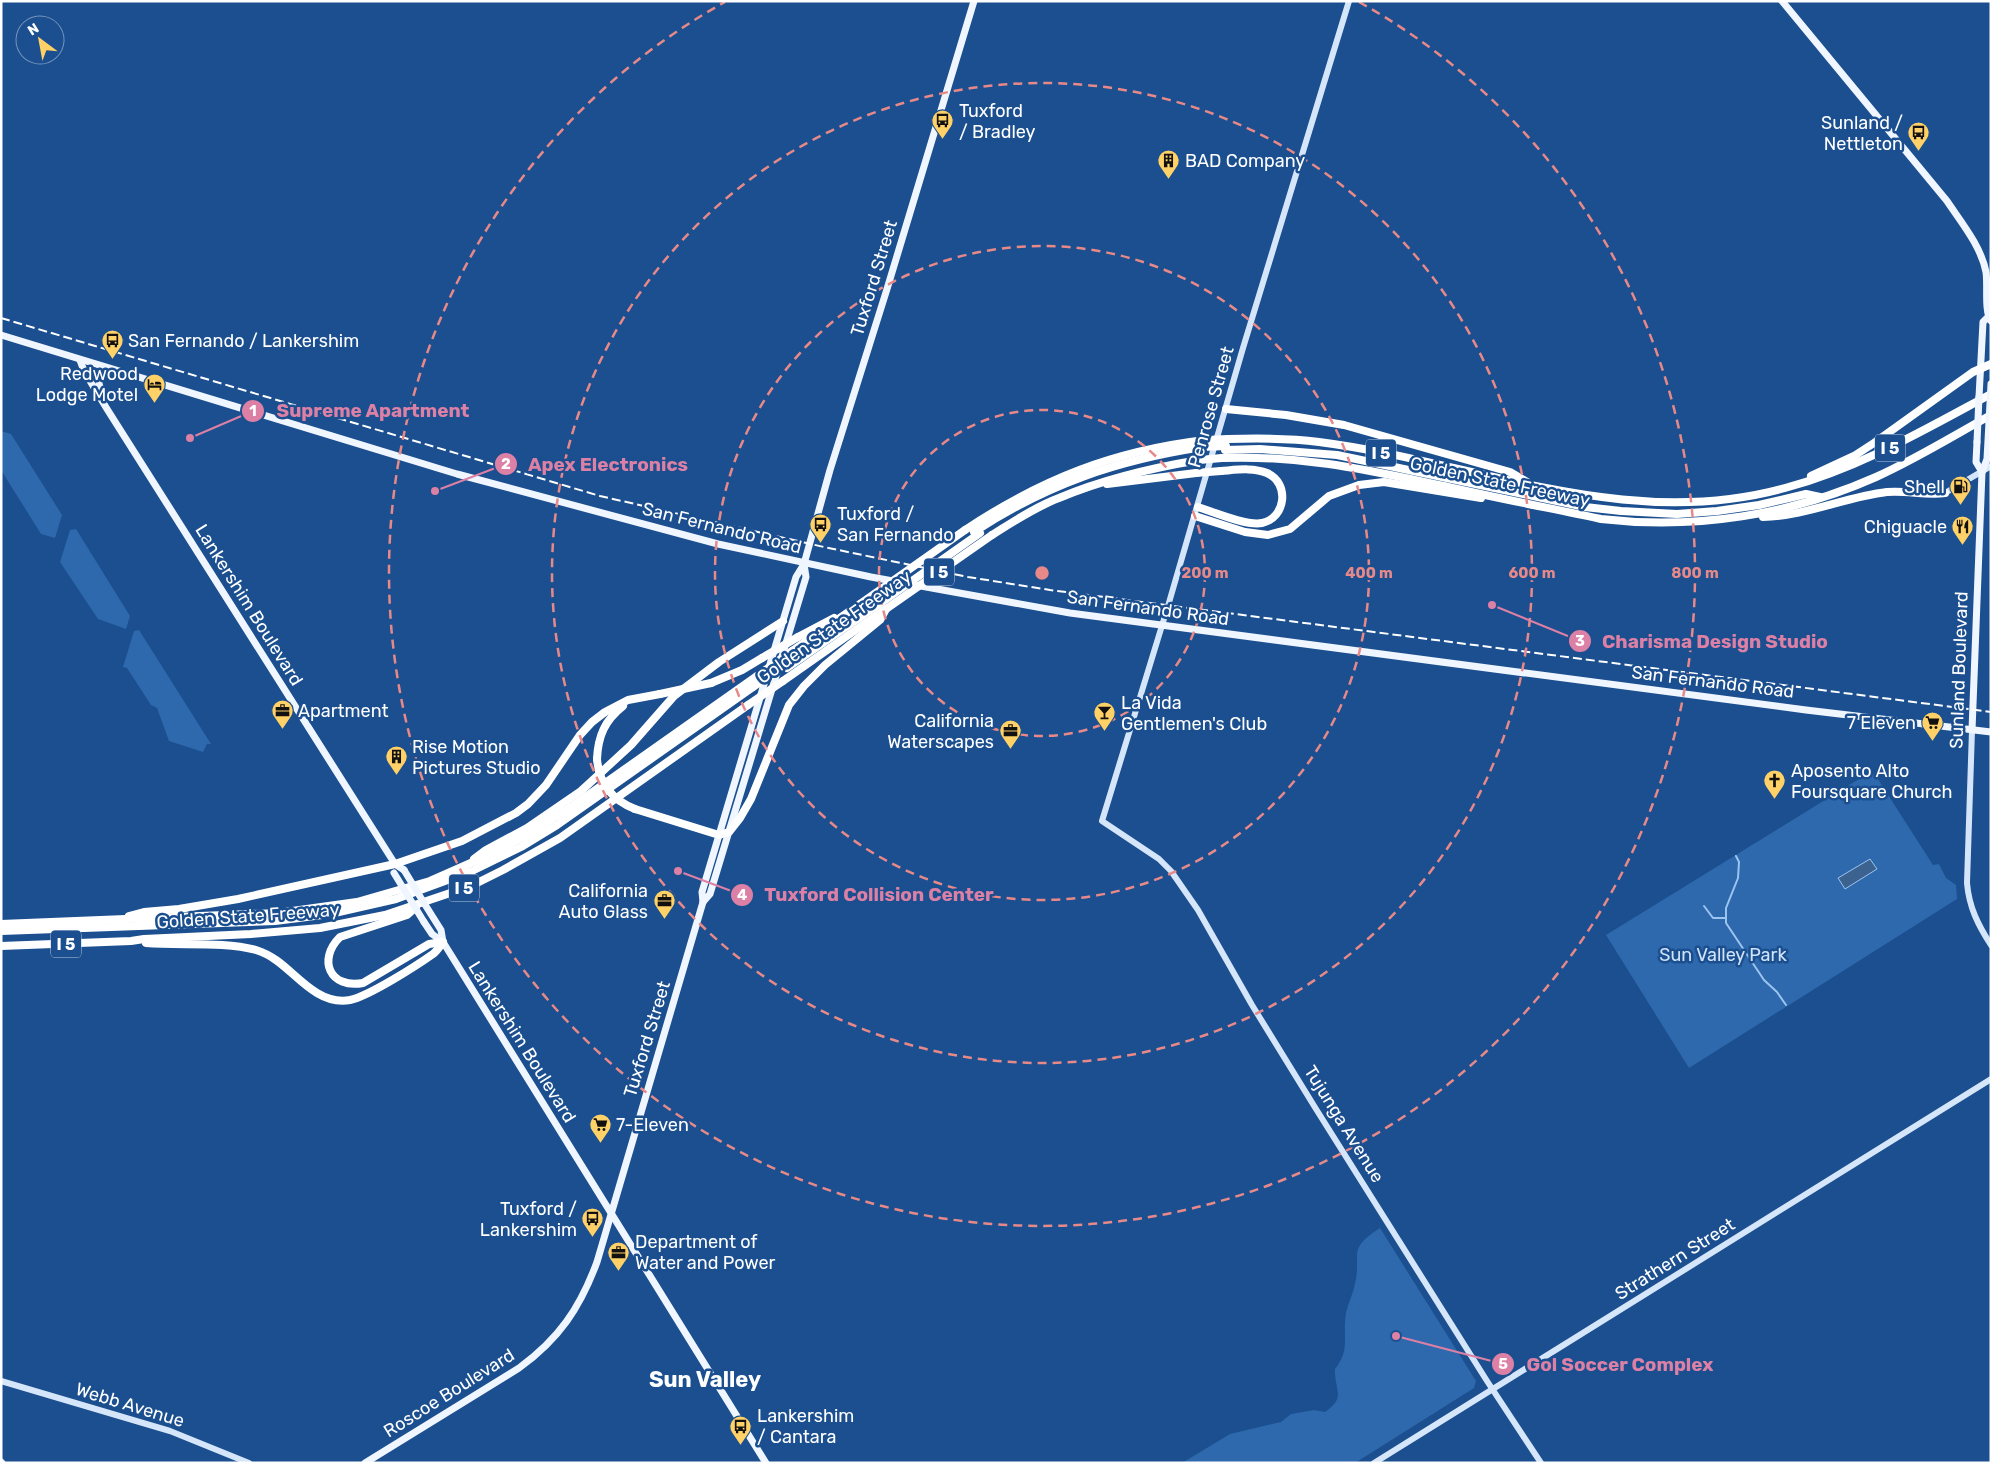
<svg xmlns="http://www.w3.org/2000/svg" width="1992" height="1464" font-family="Rubik,sans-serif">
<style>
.green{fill:#2e69ad}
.water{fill:#3c6290;stroke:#9cc4f0}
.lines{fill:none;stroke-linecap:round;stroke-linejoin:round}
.stream{stroke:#9cc4f0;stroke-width:2}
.secondary{stroke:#d6e6fa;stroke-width:6}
.primary{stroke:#f0f6ff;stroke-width:7}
.highway{stroke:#fff;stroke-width:8}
.rail{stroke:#fff;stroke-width:2;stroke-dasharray:9 4;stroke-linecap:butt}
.primary-bridge{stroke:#f0f6ff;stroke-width:7}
.highway-bridge{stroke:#fff;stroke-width:8}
.ring{fill:none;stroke:#e88989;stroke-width:2.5;stroke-dasharray:9 6}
.labels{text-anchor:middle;stroke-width:5;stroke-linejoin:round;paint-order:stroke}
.shield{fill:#1b4f8f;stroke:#bbcadd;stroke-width:1}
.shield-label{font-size:16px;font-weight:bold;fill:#fff}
.poi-label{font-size:18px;fill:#fff;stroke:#1b4f8f;text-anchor:start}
.street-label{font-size:18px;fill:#fff;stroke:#1b4f8f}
.park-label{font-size:18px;fill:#cfe3fa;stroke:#1b4f8f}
.district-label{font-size:22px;font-weight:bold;fill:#fff;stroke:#1b4f8f}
.centre{fill:#e88989;stroke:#1b4f8f;stroke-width:2.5}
.ring-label{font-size:15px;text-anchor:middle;font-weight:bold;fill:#e88989;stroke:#1b4f8f;stroke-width:5;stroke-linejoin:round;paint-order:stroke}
.leader{fill:none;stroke:#dd80a5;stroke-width:2}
.callout-dot{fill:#dd80a5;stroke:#1b4f8f;stroke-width:2}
.mark-label{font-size:15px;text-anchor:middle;font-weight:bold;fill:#fff}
.callout-label{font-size:19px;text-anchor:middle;font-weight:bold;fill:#dd80a5;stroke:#1b4f8f;stroke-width:5;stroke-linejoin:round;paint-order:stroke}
</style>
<rect width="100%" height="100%" fill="#1b4f8f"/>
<g class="green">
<polygon points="1,431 11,434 62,515 55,538 41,534 1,470"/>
<polygon points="76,529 130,616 126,629 98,619 60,562 70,530"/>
<polygon points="139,630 211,744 207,744 203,752 169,741 157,708 151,705 127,668 123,667 134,631"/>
<polygon points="1867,774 1873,774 1876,776 1933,865 1939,864 1946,878 1956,885 1957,899 1689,1068 1606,935"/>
<path d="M1380 1228 1476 1381 1474 1388 1355 1463H1182L1230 1434 1281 1422 1291 1414 1314 1410 1325 1412C1347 1397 1334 1390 1335 1369 1351 1349 1342 1336 1346 1313 1348 1303 1353 1294 1355 1284 1362 1253 1346 1250 1380 1228Z"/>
</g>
<polygon class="water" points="1870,859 1877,869 1845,889 1838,878"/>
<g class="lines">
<g class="stream">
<polyline points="1736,856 1739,862 1738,878 1726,908 1726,923 1764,980 1777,992 1786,1005"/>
<polyline points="1704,906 1713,918 1725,918"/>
</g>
<g class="secondary">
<polyline points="1349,1 1243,348 1168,606 1102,821 1159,859 1171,871 1198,910 1252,1005 1316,1109 1487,1381 1541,1463"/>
<polyline points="1945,493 1991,466"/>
<path d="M1972 730 1967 883C1969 907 1978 925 1991 945"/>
<polyline points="1,1381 170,1431 249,1463"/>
<polyline points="1374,1463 1991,1079"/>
</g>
<g class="primary">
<path d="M1782 1 1947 201C1961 222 1981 246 1986 272 1988 286 1984 311 1991 321"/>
<polyline points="1,335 457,474 718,544 871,577 1070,613 1806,710 1991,732"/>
<polyline points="80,360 84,371 107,409 395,864 404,870"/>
<polyline points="1979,397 1983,322 1988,317"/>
<polyline points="105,399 99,384 100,377 115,371"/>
<polyline points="1977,442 1976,462 1982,472"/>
<polyline points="1972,730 1982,472 1987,459 1989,422"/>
<polyline points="703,902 702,892 796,577 804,564 830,470 887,289 974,1"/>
<polyline points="424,903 441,930 443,942"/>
<polyline points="424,922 432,934 443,942 766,1463"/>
<polyline points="1,1462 2,1463"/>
<path d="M365 1463 519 1368C559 1339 580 1308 597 1262L703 902 710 894 806 577 804 564"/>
</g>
<g class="highway">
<polyline points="1226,409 1286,415 1344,425 1510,472 1527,482"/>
<path d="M1228 439C1259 438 1289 438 1319 442 1475 462 1627 532 1785 488 1859 468 1924 430 1991 394"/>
<polyline points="1225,450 1260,449 1337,455 1585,507 1621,511 1677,514 1717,511 1759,505 1806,494 1820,497"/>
<path d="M1222 458C1302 455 1367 470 1444 486 1497 498 1549 508 1601 519 1695 530 1791 515 1876 477 1916 459 1953 436 1991 415"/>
<polyline points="1811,476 1854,456 1874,443 1973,372 1991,364"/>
<polyline points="1107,484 1196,473"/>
<path d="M1198 507C1214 512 1246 526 1262 523 1286 518 1290 483 1267 473 1253 467 1235 470 1221 471"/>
<polyline points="1195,516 1245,532 1268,535 1290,529 1329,496 1359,485 1384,482 1481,498"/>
<path d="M1763 517C1806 516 1845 497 1887 492 1907 490 1926 496 1945 493"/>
<path d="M965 530C1042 479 1113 451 1205 440"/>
<path d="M974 532C1047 484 1117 460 1203 447"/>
<path d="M992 535C1013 522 1035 507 1059 498 1104 479 1151 468 1199 460"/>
<polyline points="798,637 834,618"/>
<polyline points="792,651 860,604"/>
<polyline points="787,668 875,607"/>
<polyline points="783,681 884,610"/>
<polyline points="711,683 742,670 762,658"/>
<path d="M597 759C598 736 605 720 623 706"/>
<polyline points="635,809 719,835 729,832 740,818 751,799 789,705 804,686 825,665 880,620 886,609"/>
<polyline points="474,859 486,850 527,828 581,791 631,745 674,696 719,662 783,621"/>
<path d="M416 907 407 915 340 937C317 960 330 989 363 983L429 944 443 942"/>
<polyline points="129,916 144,912 179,909 238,899 395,864 462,841 516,813 528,804 546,785 580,735 592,722 605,712 628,700 660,694"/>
<polyline points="1,924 278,913 357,902 430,881 498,851 532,832 574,805 757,676"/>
<polyline points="1,931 275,921 330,914 396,899 472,871 521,847 557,825 753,687"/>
<path d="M146 943C180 946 223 941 256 950 282 958 295 980 317 993 327 999 339 1002 350 1000 369 996 416 966 433 954 437 951 440 946 443 942"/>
<polyline points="1,946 131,941 144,939 251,934 320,928 385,915 471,886 503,870 560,838 748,705"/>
</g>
<polyline class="rail" points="1,318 600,496 824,547 968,577 1050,590 1991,712"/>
<g class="primary-bridge">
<polyline points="1989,422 1991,384"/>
<polyline points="1977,442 1979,397"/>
<polyline points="404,870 424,903"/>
<polyline points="394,873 424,922"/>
</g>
<g class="highway-bridge">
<polyline points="1205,440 1228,439"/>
<polyline points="1203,447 1226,446"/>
<polyline points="1199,460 1222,458"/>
<polyline points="1196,473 1221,471"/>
<polyline points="860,604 965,530"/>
<polyline points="875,607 980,533"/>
<polyline points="886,609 992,535"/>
<polyline points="762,658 798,637"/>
<polyline points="757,676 792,651"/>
<polyline points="753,687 790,661"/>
<polyline points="660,694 711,683"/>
<polyline points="748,705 783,681"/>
<path d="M597 759C599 784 612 800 635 809"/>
</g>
</g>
<g class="ring">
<circle cx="1042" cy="573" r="163"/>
<circle cx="1042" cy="573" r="327"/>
<circle cx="1042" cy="573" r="490"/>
<path d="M1359 2A653 653 0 1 1 725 2"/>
</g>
<defs>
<symbol id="bus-pin" viewBox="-11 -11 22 30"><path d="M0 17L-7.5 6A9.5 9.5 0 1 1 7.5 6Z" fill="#ffd166" stroke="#1b4f8f"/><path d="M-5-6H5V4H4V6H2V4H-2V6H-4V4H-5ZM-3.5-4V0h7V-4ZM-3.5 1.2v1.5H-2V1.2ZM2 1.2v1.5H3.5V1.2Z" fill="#111"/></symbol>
<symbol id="building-pin" viewBox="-11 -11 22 30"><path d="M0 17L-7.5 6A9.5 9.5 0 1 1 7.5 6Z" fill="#ffd166" stroke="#1b4f8f"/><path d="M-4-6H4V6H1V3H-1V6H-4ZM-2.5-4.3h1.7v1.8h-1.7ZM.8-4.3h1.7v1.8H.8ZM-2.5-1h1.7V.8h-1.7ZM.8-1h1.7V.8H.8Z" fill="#111"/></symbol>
<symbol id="hotel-pin" viewBox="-11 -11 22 30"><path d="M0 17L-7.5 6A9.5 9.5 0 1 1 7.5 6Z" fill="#ffd166" stroke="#1b4f8f"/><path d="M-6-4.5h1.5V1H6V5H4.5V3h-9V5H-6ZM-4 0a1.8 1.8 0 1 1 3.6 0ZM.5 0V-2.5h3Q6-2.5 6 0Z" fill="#111"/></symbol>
<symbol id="fuel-pin" viewBox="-11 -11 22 30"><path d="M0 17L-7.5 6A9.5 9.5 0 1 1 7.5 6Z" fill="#ffd166" stroke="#1b4f8f"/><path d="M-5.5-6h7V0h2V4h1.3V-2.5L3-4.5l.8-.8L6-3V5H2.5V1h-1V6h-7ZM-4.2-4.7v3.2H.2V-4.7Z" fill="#111"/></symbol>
<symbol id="restaurant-pin" viewBox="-11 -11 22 30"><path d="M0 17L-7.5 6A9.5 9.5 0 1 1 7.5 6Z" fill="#ffd166" stroke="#1b4f8f"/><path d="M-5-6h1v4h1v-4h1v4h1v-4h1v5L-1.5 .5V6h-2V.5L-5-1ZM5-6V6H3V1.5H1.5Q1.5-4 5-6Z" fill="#111"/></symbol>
<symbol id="office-pin" viewBox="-11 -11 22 30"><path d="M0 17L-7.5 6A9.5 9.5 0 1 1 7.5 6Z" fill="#ffd166" stroke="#1b4f8f"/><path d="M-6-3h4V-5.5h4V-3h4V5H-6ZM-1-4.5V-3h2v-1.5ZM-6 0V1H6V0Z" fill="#111"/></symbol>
<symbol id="bar-pin" viewBox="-11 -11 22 30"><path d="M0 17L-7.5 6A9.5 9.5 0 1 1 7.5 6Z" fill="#ffd166" stroke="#1b4f8f"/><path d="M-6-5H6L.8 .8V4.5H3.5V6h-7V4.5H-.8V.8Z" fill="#111"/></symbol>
<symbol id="supermarket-pin" viewBox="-11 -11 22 30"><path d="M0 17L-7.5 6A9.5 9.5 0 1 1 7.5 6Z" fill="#ffd166" stroke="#1b4f8f"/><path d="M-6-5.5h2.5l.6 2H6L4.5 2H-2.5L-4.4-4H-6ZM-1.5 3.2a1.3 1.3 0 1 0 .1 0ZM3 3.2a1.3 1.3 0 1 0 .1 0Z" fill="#111"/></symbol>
<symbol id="church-pin" viewBox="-11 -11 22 30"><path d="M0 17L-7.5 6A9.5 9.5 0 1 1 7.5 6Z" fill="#ffd166" stroke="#1b4f8f"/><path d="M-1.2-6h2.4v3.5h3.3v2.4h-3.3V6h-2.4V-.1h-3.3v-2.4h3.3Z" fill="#111"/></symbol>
</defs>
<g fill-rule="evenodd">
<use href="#bus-pin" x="930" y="108" width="25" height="34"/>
<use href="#bus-pin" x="1906" y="120" width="25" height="34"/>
<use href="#building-pin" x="1156" y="148" width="25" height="34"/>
<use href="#bus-pin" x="100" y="328" width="25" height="34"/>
<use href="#hotel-pin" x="142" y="372" width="25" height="34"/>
<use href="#fuel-pin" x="1948" y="474" width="25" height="34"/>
<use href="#bus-pin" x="808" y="512" width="25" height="34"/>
<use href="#restaurant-pin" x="1950" y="514" width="25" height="34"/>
<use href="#office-pin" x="270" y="698" width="25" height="34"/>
<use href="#bar-pin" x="1092" y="700" width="25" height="34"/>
<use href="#supermarket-pin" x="1920" y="710" width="25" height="34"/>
<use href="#office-pin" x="998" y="718" width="25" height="34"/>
<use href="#building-pin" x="384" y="744" width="25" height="34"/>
<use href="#church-pin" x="1762" y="768" width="25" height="34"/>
<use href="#office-pin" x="652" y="888" width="25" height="34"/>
<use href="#supermarket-pin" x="588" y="1112" width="25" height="34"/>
<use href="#bus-pin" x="580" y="1206" width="25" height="34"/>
<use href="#office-pin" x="606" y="1240" width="25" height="34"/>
<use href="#bus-pin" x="728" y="1414" width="25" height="34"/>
</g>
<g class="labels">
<g class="shield">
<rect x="1875" y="434.5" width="30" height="27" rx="4"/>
<rect x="1366" y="439.5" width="30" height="27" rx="4"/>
<rect x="924" y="558.5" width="30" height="27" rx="4"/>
<rect x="449" y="874.5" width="30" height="27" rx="4"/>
<rect x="51" y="930.5" width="30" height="27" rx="4"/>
</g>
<g class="shield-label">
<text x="1890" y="454">I 5</text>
<text x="1381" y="459">I 5</text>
<text x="939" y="578">I 5</text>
<text x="464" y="894">I 5</text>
<text x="66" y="950">I 5</text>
</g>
<g class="poi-label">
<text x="959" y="117">Tuxford<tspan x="959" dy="21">/ Bradley</tspan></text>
<text x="1903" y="129" text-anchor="end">Sunland /<tspan x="1903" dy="21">Nettleton</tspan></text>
<text x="1185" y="167">BAD Company</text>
<text x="128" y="347">San Fernando / Lankershim</text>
<text x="138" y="380" text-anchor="end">Redwood<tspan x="138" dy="21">Lodge Motel</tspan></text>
<text x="1945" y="493" text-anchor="end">Shell</text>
<text x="837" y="520">Tuxford /<tspan x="837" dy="21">San Fernando</tspan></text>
<text x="1947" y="533" text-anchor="end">Chiguacle</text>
<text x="1121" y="709">La Vida<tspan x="1121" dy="21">Gentlemen's Club</tspan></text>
<text x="298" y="717">Apartment</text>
<text x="994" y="727" text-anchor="end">California<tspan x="994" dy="21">Waterscapes</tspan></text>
<text x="1916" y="729" text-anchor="end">7 Eleven</text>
<text x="412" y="753">Rise Motion<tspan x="412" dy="21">Pictures Studio</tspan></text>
<text x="1791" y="777">Aposento Alto<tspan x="1791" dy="21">Foursquare Church</tspan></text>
<text x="648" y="897" text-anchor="end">California<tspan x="648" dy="21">Auto Glass</tspan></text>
<text x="616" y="1131">7-Eleven</text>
<text x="577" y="1215" text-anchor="end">Tuxford /<tspan x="577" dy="21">Lankershim</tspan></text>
<text x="635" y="1248">Department of<tspan x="635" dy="21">Water and Power</tspan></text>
<text x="757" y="1422">Lankershim<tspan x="757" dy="21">/ Cantara</tspan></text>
</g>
<g class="street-label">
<text transform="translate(874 278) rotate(-73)" y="6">Tuxford Street</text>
<text transform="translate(1211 407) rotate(-74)" y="6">Penrose Street</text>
<text transform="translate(1500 482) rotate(12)" y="6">Golden State Freeway</text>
<text transform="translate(722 528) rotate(14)" y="6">San Fernando Road</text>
<text transform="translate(249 605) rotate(58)" y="6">Lankershim Boulevard</text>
<text transform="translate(1148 608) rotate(8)" y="6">San Fernando Road</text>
<text transform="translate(834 627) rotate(-35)" y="6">Golden State Freeway</text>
<text transform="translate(1959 670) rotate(-88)" y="6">Sunland Boulevard</text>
<text transform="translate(1713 682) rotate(7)" y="6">San Fernando Road</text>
<text transform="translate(248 916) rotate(-4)" y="6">Golden State Freeway</text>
<text transform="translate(647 1039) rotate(-73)" y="6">Tuxford Street</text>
<text transform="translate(522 1042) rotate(58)" y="6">Lankershim Boulevard</text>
<text transform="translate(1344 1124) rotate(58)" y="6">Tujunga Avenue</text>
<text transform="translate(1675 1259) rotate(-32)" y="6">Strathern Street</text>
<text transform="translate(449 1393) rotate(-32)" y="6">Roscoe Boulevard</text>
<text transform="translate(130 1405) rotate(17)" y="6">Webb Avenue</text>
</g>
<g class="park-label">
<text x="1723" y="961">Sun Valley Park</text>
</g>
<g class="district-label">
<text x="705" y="1387">Sun Valley</text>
</g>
</g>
<circle cx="1042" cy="573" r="8" class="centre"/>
<g class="ring-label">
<text x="1205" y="578">200 m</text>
<text x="1369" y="578">400 m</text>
<text x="1532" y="578">600 m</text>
<text x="1695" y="578">800 m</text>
</g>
<path class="leader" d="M190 438L253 411M435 491L506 464M1492 605L1580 641M678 871L742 895M1396 1336L1503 1364"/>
<g class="callout-dot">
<circle cx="190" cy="438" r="5"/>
<circle cx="435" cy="491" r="5"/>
<circle cx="1492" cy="605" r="5"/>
<circle cx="678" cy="871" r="5"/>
<circle cx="1396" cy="1336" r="5"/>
<circle cx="253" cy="411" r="12"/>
<circle cx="506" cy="464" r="12"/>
<circle cx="1580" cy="641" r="12"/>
<circle cx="742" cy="895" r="12"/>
<circle cx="1503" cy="1364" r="12"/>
</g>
<g class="mark-label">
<text x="253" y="416">1</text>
<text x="506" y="469">2</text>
<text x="1580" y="646">3</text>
<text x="742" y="900">4</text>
<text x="1503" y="1369">5</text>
</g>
<g class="callout-label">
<text x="373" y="417">Supreme Apartment</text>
<text x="608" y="471">Apex Electronics</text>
<text x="1715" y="648">Charisma Design Studio</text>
<text x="879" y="901">Tuxford Collision Center</text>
<text x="1620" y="1371">Gol Soccer Complex</text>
</g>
<rect width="1992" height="1464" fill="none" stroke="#ffffff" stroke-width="5"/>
<g transform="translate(40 40) rotate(328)"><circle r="24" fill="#1b4f8f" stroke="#7695bc"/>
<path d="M0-4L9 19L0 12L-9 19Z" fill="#ffd166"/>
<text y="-8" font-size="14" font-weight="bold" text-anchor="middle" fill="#ffffff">N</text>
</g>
</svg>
